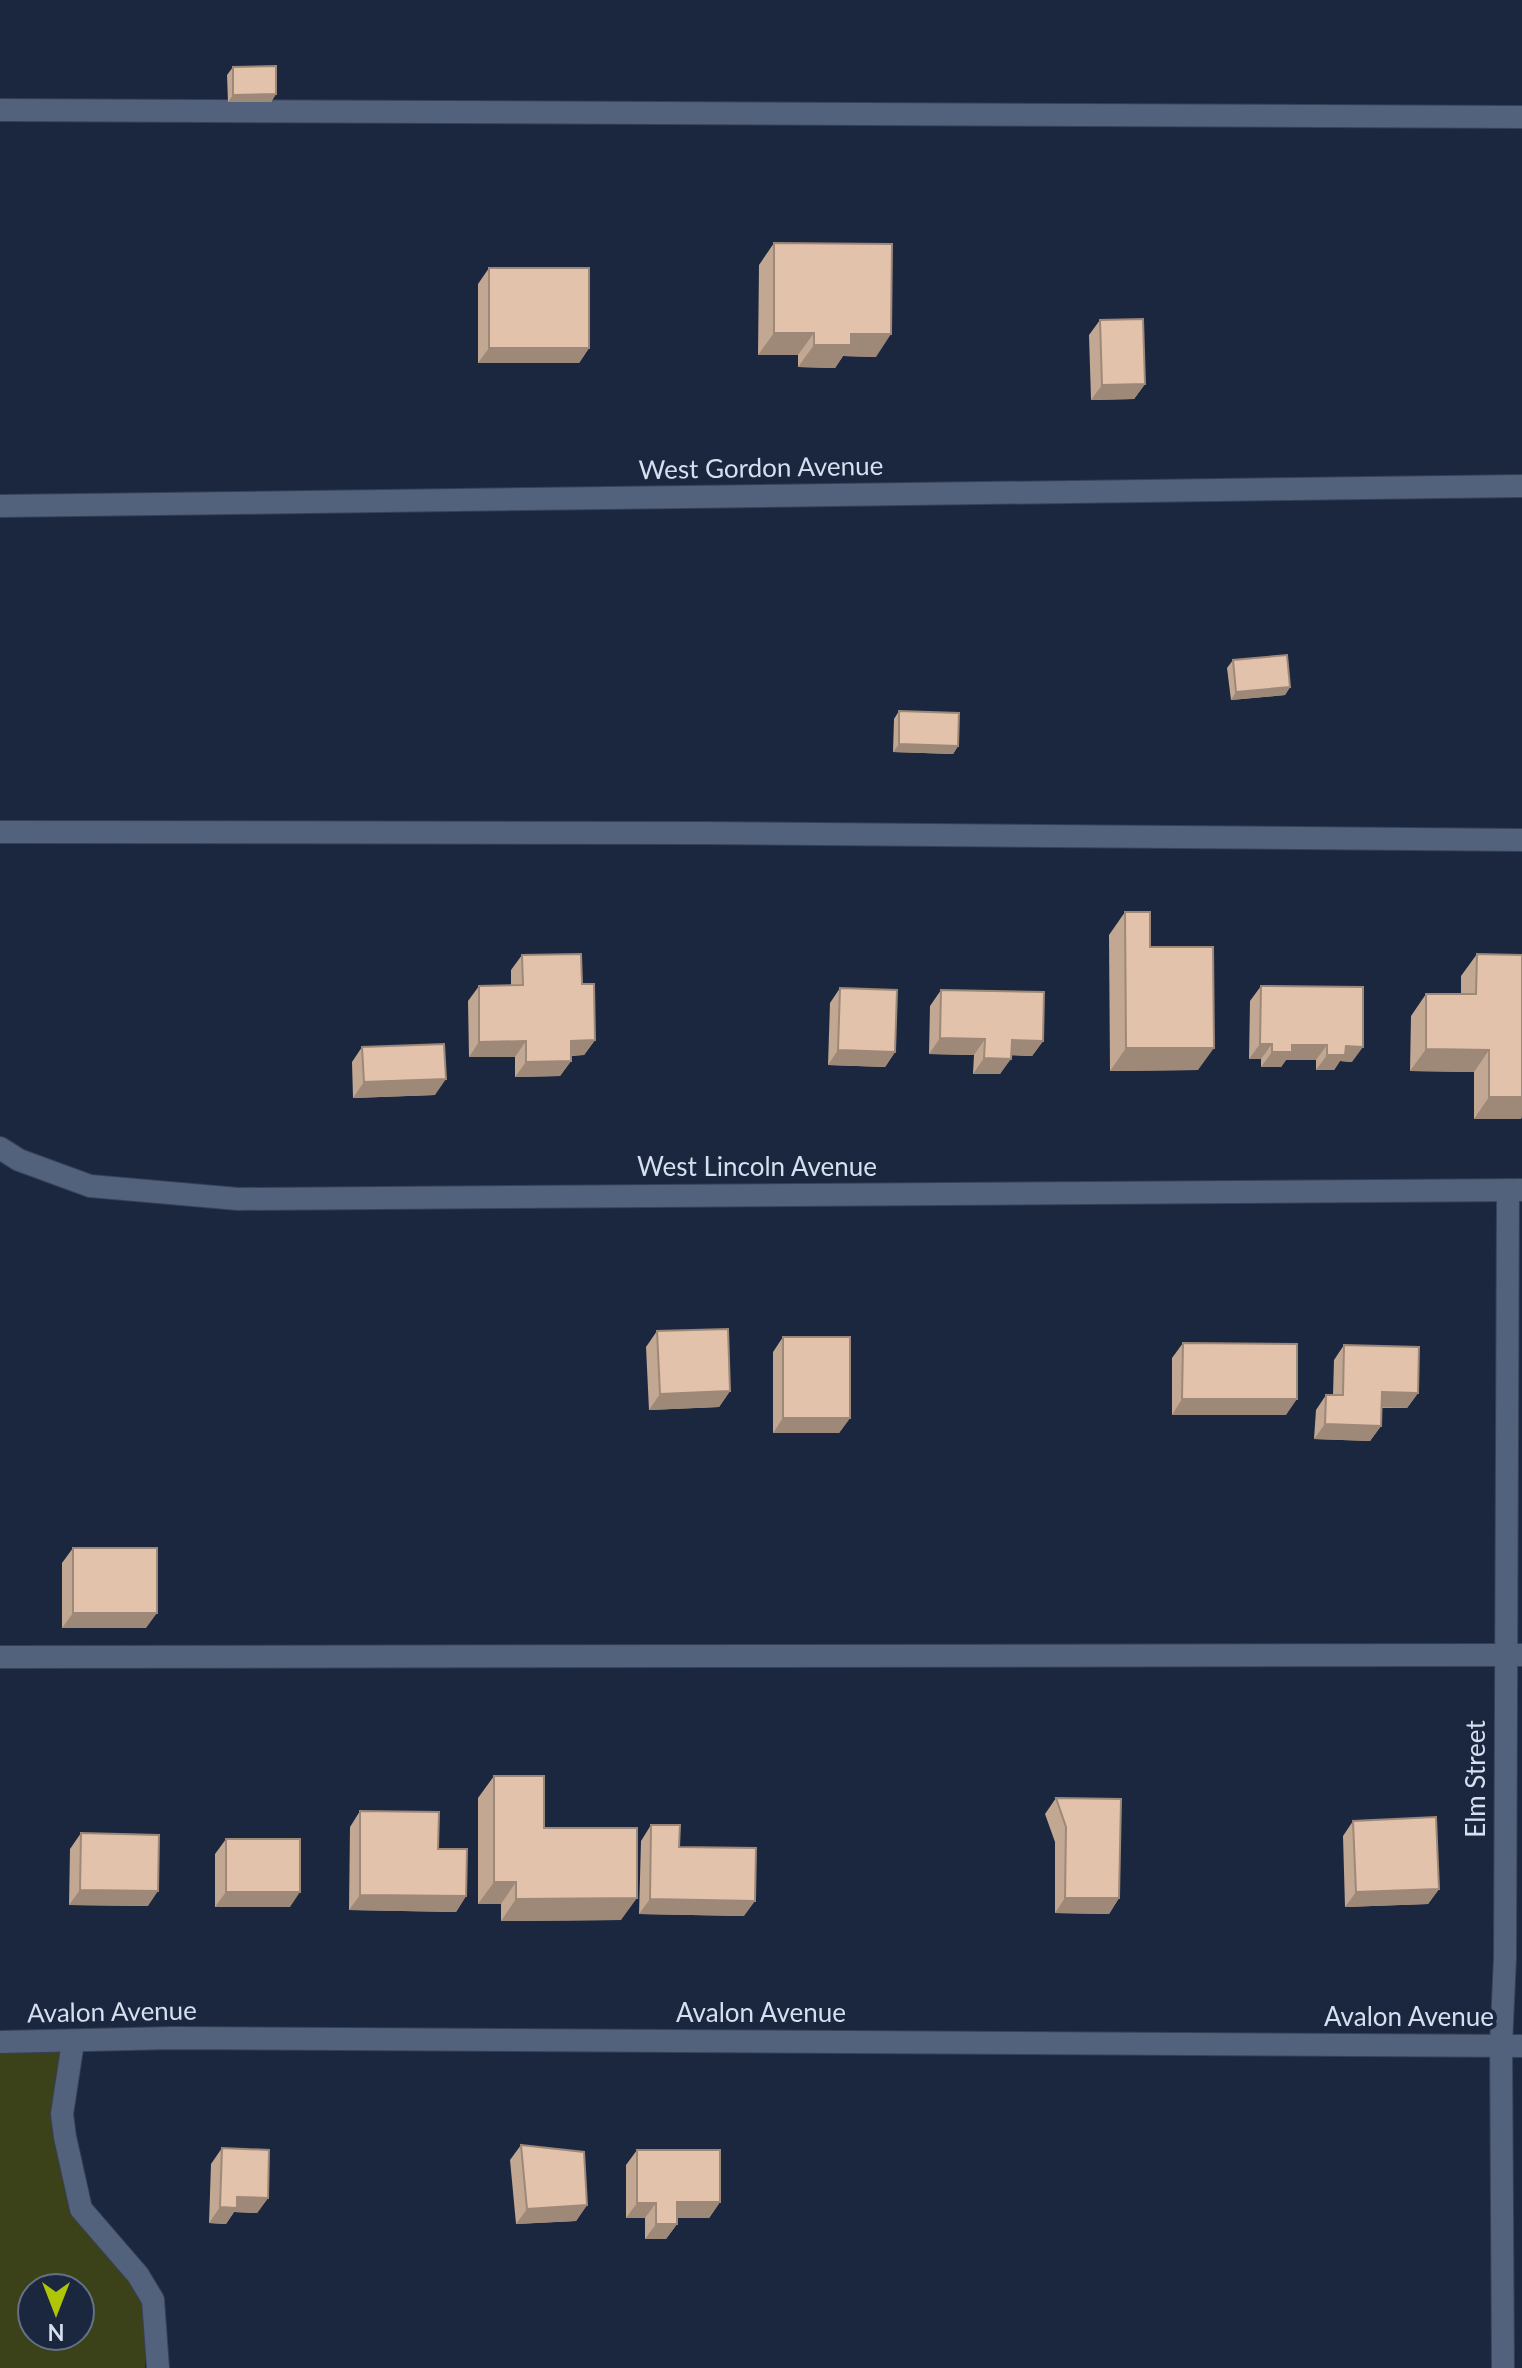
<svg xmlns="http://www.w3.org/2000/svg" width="1522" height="2368" font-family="Lato,sans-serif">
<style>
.green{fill:#3b4118;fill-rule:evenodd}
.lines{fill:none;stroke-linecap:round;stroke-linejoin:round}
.service-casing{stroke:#374155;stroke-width:24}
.minor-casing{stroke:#374155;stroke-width:24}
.tertiary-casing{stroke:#374155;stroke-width:24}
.service{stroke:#52617c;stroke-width:22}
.minor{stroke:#52617c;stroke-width:22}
.tertiary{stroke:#52617c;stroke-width:22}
.wall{fill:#c2a793}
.shaded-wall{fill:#9e8878}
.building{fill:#e2c2ab;stroke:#9e8878;stroke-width:2}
.labels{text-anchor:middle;stroke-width:8;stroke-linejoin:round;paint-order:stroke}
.street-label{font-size:26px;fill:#d6dfef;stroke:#1b273f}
</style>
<rect width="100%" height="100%" fill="#1b273f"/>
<path class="green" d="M0 2048H64L78 2217 131 2279 145 2305V2368H0ZM32 2288H80V2336H32Z"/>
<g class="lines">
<defs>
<g id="service">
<polyline points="0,110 1522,117"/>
<polyline points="0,832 705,833 1522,840"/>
<polyline points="0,1657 1522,1655"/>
</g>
<g id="minor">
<polyline points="0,1148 19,1160 90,1186 238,1199 1522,1190"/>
<polyline points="0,2042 173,2038 1522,2046"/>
<polyline points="73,2042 62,2114 65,2137 81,2209 138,2275 153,2300 158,2368"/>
<polyline points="1503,2368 1501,2045 1505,1958 1508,1190"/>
</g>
<polyline id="tertiary" points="0,506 1522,486"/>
</defs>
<use href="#service" class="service-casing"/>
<use href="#minor" class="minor-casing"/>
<use href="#tertiary" class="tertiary-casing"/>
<use href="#service" class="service"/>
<use href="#minor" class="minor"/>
<use href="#tertiary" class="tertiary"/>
</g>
<g class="wall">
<polygon points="233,67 276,94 271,102 228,102 227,75"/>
<polygon points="774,243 876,357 843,356 835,368 798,367 798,355 758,355 759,265"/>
<polygon points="489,268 589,348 579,363 478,363 478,284"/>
<polygon points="1100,320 1145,384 1134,399 1091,400 1089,335"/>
<polygon points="1233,660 1290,687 1285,695 1231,700 1227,668"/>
<polygon points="899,711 958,746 953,754 893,752 894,719"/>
<polygon points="1125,912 1150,947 1198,1070 1110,1071 1109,935"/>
<polygon points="1477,954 1521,1119 1474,1119 1474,1072 1410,1071 1411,1016 1426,994 1461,994 1461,976"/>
<polygon points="522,955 582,984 595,1040 584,1055 571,1056 571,1061 560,1076 515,1077 515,1057 469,1057 468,1001 479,986 511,985 511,970"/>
<polygon points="1261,986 1352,1062 1340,1061 1334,1070 1316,1070 1316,1060 1286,1060 1281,1067 1261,1067 1261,1059 1249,1059 1250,1001"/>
<polygon points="840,988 895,1052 885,1067 828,1065 830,1003"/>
<polygon points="941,990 1043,1041 1032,1056 1011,1055 1000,1074 973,1074 974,1055 929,1054 930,1006"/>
<polygon points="362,1047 435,1095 353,1098 352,1062"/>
<polygon points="657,1331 730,1391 719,1407 649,1410 646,1347"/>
<polygon points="783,1337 850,1418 839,1433 773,1433 773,1352"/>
<polygon points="1183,1343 1286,1415 1172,1415 1172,1358"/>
<polygon points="1344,1345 1418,1393 1407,1408 1381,1408 1381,1426 1370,1441 1314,1439 1316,1410 1326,1395 1333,1395 1334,1360"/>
<polygon points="73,1548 146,1628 62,1628 62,1563"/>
<polygon points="494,1776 544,1828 621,1920 501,1921 501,1904 478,1904 478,1798"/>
<polygon points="1056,1798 1119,1898 1109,1914 1055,1913 1055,1842 1045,1814"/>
<polygon points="360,1811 438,1849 466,1896 456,1912 349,1910 350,1827"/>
<polygon points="1353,1821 1439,1889 1428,1904 1345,1907 1343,1836"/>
<polygon points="651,1825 744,1916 639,1914 641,1841"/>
<polygon points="81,1833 148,1906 69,1905 70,1849"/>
<polygon points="226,1839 290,1907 215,1907 215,1854"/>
<polygon points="521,2145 587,2205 576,2221 516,2224 510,2160"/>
<polygon points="222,2148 268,2198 257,2213 234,2212 226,2224 209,2223 211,2164"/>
<polygon points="637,2150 720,2202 709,2218 677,2218 677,2224 666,2239 645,2239 645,2218 626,2218 626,2165"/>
</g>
<g class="shaded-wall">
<polygon points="276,94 271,102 228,102 233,95"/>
<polygon points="774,333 814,333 798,355 758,355"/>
<polygon points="851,334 891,334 876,357 843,356 835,368 798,367 814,345"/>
<polygon points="489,348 589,348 579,363 478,363"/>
<polygon points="1145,384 1134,399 1091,400 1102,385"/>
<polygon points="1290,687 1285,695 1231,700 1236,692"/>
<polygon points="899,744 958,746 953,754 893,752"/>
<polygon points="940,1038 985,1039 974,1055 929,1054"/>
<polygon points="595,1040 584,1055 560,1056 571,1041"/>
<polygon points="1012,1040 1043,1041 1032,1056 1001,1055"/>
<polygon points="526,1041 515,1057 469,1057 479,1042"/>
<polygon points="1260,1044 1272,1044 1261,1059 1249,1059"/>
<polygon points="1292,1045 1327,1045 1316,1060 1286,1060 1281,1067 1261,1067 1272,1052"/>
<polygon points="1346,1046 1363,1047 1352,1062 1340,1061 1334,1070 1316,1070 1327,1055"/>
<polygon points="1126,1048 1214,1048 1198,1070 1110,1071"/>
<polygon points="1426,1049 1489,1050 1474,1072 1410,1071"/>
<polygon points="838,1050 895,1052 885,1067 828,1065"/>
<polygon points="984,1058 1011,1059 1000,1074 973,1074"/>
<polygon points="571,1061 560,1076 515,1077 526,1062"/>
<polygon points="446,1079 435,1095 353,1098 364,1082"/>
<polygon points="1489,1097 1522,1097 1522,1117 1521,1119 1474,1119"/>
<polygon points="730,1391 719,1407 649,1410 660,1394"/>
<polygon points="1382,1392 1418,1393 1407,1408 1371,1407"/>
<polygon points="1182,1399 1297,1399 1286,1415 1172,1415"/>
<polygon points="783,1418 850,1418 839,1433 773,1433"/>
<polygon points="1325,1424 1381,1426 1370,1441 1314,1439"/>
<polygon points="73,1613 157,1613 146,1628 62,1628"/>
<polygon points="494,1882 516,1882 501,1904 478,1904"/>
<polygon points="1439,1889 1428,1904 1345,1907 1356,1892"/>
<polygon points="80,1890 158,1891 148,1906 69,1905"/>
<polygon points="226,1892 300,1892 290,1907 215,1907"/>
<polygon points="360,1895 466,1896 456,1912 349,1910"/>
<polygon points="637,1898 621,1920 501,1921 516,1899"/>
<polygon points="1065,1898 1119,1898 1109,1914 1055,1913"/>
<polygon points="650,1899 755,1901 744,1916 639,1914"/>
<polygon points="237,2197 268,2198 257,2213 234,2212 226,2224 209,2223 220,2207"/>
<polygon points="677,2202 720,2202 709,2218 666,2218"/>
<polygon points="637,2203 656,2203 645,2218 626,2218"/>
<polygon points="587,2205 576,2221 516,2224 527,2209"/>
<polygon points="656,2224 677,2224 666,2239 645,2239"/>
</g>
<g class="building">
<polygon points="276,66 276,94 233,95 233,67"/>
<polygon points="774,243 892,244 891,334 851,334 851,345 814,345 814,333 774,333"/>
<rect x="489" y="268" width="100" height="80"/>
<polygon points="1143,319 1145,384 1102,385 1100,320"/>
<polygon points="1287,655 1290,687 1236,692 1233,660"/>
<polygon points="899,711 959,713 958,746 899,744"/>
<polygon points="1125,912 1150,912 1150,947 1213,947 1214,1048 1126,1048"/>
<polygon points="581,954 582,984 594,984 595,1040 571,1041 571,1061 526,1062 526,1041 479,1042 479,986 523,985 522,955"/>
<polygon points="1477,954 1522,955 1522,1097 1489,1097 1489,1050 1426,1049 1426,994 1476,994"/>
<polygon points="1261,986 1363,987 1363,1047 1346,1046 1345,1055 1327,1055 1327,1045 1292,1045 1292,1052 1272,1052 1272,1044 1260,1044"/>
<polygon points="840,988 897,990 895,1052 838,1050"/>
<polygon points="941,990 1044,992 1043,1041 1012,1040 1011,1059 984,1058 985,1039 940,1038"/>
<polygon points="444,1044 446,1079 364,1082 362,1047"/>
<polygon points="728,1329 730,1391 660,1394 657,1331"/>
<rect x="783" y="1337" width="67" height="81"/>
<polygon points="1183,1343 1297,1344 1297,1399 1182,1399"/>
<polygon points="1344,1345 1419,1347 1418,1393 1382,1392 1381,1426 1325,1424 1326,1395 1343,1395"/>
<rect x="73" y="1548" width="84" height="65"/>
<polygon points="494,1776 544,1776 544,1828 637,1828 637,1898 516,1899 516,1882 494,1882"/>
<polygon points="1056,1798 1121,1799 1119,1898 1065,1898 1066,1827"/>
<polygon points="360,1811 439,1812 438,1849 467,1849 466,1896 360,1895"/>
<polygon points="1436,1817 1439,1889 1356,1892 1353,1821"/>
<polygon points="651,1825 680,1825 679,1847 756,1848 755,1901 650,1899"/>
<polygon points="81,1833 159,1835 158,1891 80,1890"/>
<rect x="226" y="1839" width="74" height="53"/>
<polygon points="521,2145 584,2152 587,2205 527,2209"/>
<polygon points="222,2148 269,2150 268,2198 237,2197 237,2208 220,2207"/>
<polygon points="637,2150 720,2150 720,2202 677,2202 677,2224 656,2224 656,2203 637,2203"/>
</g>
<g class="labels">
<g class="street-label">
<text transform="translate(761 468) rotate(-1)" y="9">West Gordon Avenue</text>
<text x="757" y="1176">West Lincoln Avenue</text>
<text transform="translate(1476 1779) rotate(-90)" y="9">Elm Street</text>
<text transform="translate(112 2012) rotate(-1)" y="9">Avalon Avenue</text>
<text x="761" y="2022">Avalon Avenue</text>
<text x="1409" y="2026">Avalon Avenue</text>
</g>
</g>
<g transform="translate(56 2312) rotate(180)"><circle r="38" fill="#1b273f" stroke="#667185" stroke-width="2"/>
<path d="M0-6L14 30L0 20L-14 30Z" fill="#afc507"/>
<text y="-12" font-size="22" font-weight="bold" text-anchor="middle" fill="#d6dfef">N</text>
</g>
</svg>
